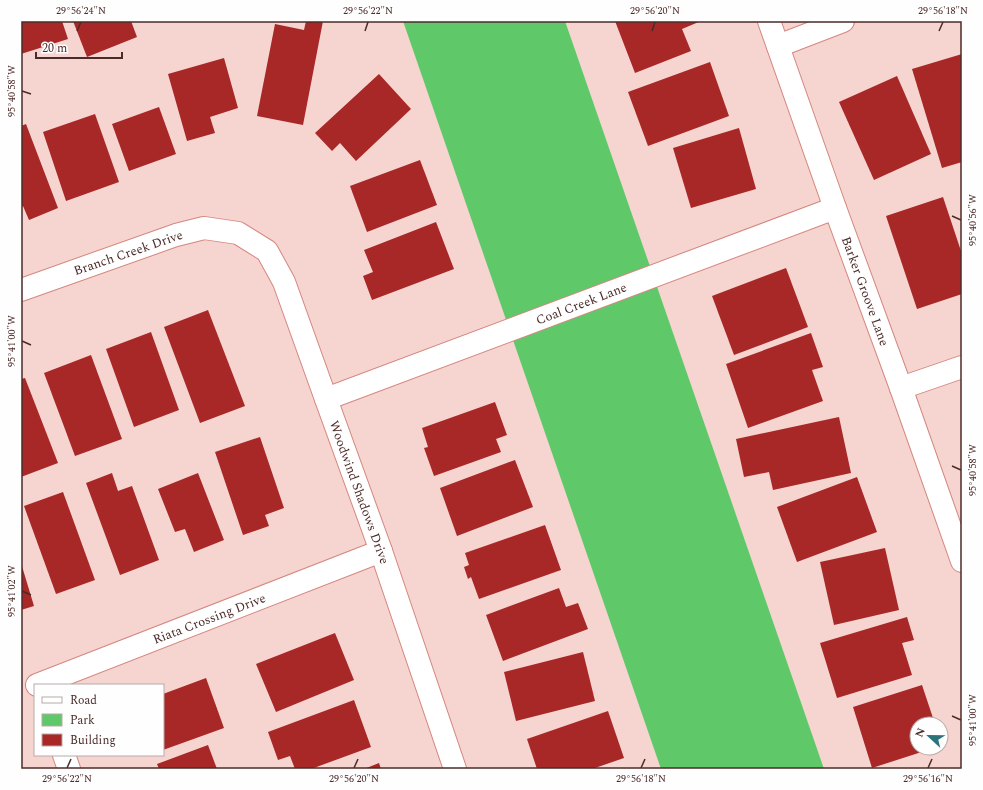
<svg xmlns="http://www.w3.org/2000/svg" width="983" height="790" font-family="Spectral,serif">
<style>
.green{fill:#5fc96a}
.building{fill:#a82727}
.lines{fill:none;stroke-linecap:round;stroke-linejoin:round}
.minor-casing{stroke:#d4877f;stroke-width:24}
.minor{stroke:#fff;stroke-width:22}
.ticks{fill:none;stroke:#4b2b28;stroke-width:1.5}
.labels{text-anchor:middle;stroke-width:4;stroke-linejoin:round;paint-order:stroke}
.street-label{font-size:13px;fill:#4b2b28;stroke:#fefefe}
.neatline{fill:none;stroke:#4b2b28;stroke-width:1.5}
.ticks-label{font-size:10px;text-anchor:middle;fill:#4b2b28}
</style>
<rect width="100%" height="100%" fill="#f6d4d0"/>
<polygon class="green" points="403,21 565,21 824,769 661,769"/>
<g class="building">
<polygon points="21,21 62,21 68,39 21,54"/>
<polygon points="73,21 131,21 137,37 87,57"/>
<polygon points="306,21 323,21 303,125 257,116 275,24 304,30"/>
<polygon points="615,21 701,21 682,29 691,51 635,73"/>
<polygon points="962,54 962,162 942,168 912,69"/>
<polygon points="224,58 238,108 210,117 215,133 187,141 168,74"/>
<polygon points="710,62 729,116 648,146 628,92"/>
<polygon points="379,74 411,109 356,161 340,143 332,151 315,133"/>
<polygon points="897,76 931,154 874,180 839,102"/>
<polygon points="159,107 176,154 129,171 112,124"/>
<polygon points="95,114 119,182 66,201 43,132"/>
<polygon points="26,124 58,208 29,220 23,206 21,207 21,126"/>
<polygon points="739,128 756,189 691,208 673,148"/>
<polygon points="420,160 437,205 367,232 350,186"/>
<polygon points="943,197 962,254 962,294 917,309 886,216"/>
<polygon points="436,222 454,269 372,300 363,276 373,272 364,250"/>
<polygon points="786,268 808,327 734,355 712,296"/>
<polygon points="208,310 245,406 200,423 164,327"/>
<polygon points="151,332 179,410 134,427 106,349"/>
<polygon points="811,333 823,367 812,370 823,401 748,428 726,364"/>
<polygon points="91,355 122,439 75,456 44,373"/>
<polygon points="25,378 58,463 21,477 21,379"/>
<polygon points="495,402 507,435 496,439 501,452 434,476 424,448 428,447 422,428"/>
<polygon points="839,417 851,473 773,490 769,472 744,477 736,439"/>
<polygon points="260,437 284,508 265,515 269,526 243,535 215,452"/>
<polygon points="515,460 533,507 457,536 440,488"/>
<polygon points="112,473 118,491 132,486 159,560 120,575 86,483"/>
<polygon points="198,473 224,540 194,552 185,529 175,532 158,489"/>
<polygon points="857,477 877,532 797,562 777,507"/>
<polygon points="63,492 95,580 56,594 24,506"/>
<polygon points="545,525 561,570 479,599 471,577 468,579 464,567 469,565 465,553"/>
<polygon points="885,548 899,610 834,625 820,562"/>
<polygon points="21,563 34,606 21,610"/>
<polygon points="559,588 566,607 578,603 588,629 503,661 486,615"/>
<polygon points="907,617 914,640 902,643 912,675 837,698 820,643"/>
<polygon points="335,633 354,680 276,712 256,664"/>
<polygon points="583,652 595,701 516,721 504,672"/>
<polygon points="206,678 224,728 163,750 163,694"/>
<polygon points="922,685 935,724 917,724 917,748 934,748 872,768 853,707"/>
<polygon points="354,700 371,747 311,769 295,769 290,756 278,760 268,732"/>
<polygon points="608,711 624,758 592,769 537,769 527,739"/>
<polygon points="208,745 217,769 159,769 157,764"/>
<polygon points="379,763 381,769 364,769"/>
</g>
<g class="lines">
<defs>
<g id="minor">
<polyline points="769,21 835,208 901,388 962,561"/>
<polyline points="778,46 843,21"/>
<polyline points="21,290 176,235 204,228 238,233 267,251 284,282 326,399 381,551 455,769"/>
<polyline points="901,388 962,367"/>
<polyline points="326,399 835,208"/>
<polyline points="37,685 381,551"/>
<polyline points="64,755 69,769"/>
</g>
</defs>
<use href="#minor" class="minor-casing"/>
<use href="#minor" class="minor"/>
</g>
<path class="ticks" d="M77 31 81 22M365 31 368 22M652 31 655 22M939 31 943 22M22 91 31 94M952 216 961 220M22 341 31 345M952 466 961 470M22 591 31 595M952 716 961 720M67 768 71 759M354 768 358 759M641 768 645 759M928 768 932 759"/>
<g class="labels">
<g class="street-label">
<text transform="translate(128 252) rotate(-19)" y="5">Branch Creek Drive</text>
<text transform="translate(866 291) rotate(70)" y="5">Barker Groove Lane</text>
<text transform="translate(581 303) rotate(-21)" y="5">Coal Creek Lane</text>
<text transform="translate(360 492) rotate(70)" y="5">Woodwind Shadows Drive</text>
<text transform="translate(209 618) rotate(-21)" y="5">Riata Crossing Drive</text>
</g>
</g>
<rect width="983" height="790" fill="none" stroke="#fefefe" stroke-width="44"/>
<rect x="34" y="684" width="130" height="72" fill="#fefefe" stroke="#b6aaa8"/>
<rect x="42" y="697" width="20" height="6" fill="#ffffff" stroke="#b6aaa8"/>
<text x="70" y="704" font-size="12" fill="#4b2b28">Road</text>
<rect x="42" y="714" width="20" height="12" fill="#5fc96a" stroke="#b6aaa8"/>
<text x="70" y="724" font-size="12" fill="#4b2b28">Park</text>
<rect x="42" y="734" width="20" height="12" fill="#a82727" stroke="#b6aaa8"/>
<text x="70" y="744" font-size="12" fill="#4b2b28">Building</text>
<g transform="translate(929 736) rotate(292)"><circle r="19" fill="#fefefe" stroke="#b6aaa8"/>
<path d="M0-3L7 15L0 10L-7 15Z" fill="#2b747c"/>
<text y="-6" font-size="11" font-weight="bold" text-anchor="middle" fill="#4b2b28">N</text>
</g>
<path d="M36 52v6h86v-6" fill="none" stroke="#4b2b28" stroke-width="2"/>
<text x="42" y="52" font-size="12" fill="#4b2b28" stroke="#fefefe" stroke-width="3" paint-order="stroke">20 m</text>
<rect x="22" y="22" width="939" height="746" class="neatline"/>
<g class="ticks-label">
<text x="81" y="14">29°56'24"N</text>
<text x="368" y="14">29°56'22"N</text>
<text x="655" y="14">29°56'20"N</text>
<text x="943" y="14">29°56'18"N</text>
<text transform="translate(11 91) rotate(-90)" y="4">95°40'58"W</text>
<text transform="translate(972 220) rotate(-90)" y="4">95°40'56"W</text>
<text transform="translate(11 341) rotate(-90)" y="4">95°41'00"W</text>
<text transform="translate(972 470) rotate(-90)" y="4">95°40'58"W</text>
<text transform="translate(11 591) rotate(-90)" y="4">95°41'02"W</text>
<text transform="translate(972 720) rotate(-90)" y="4">95°41'00"W</text>
<text x="67" y="782">29°56'22"N</text>
<text x="354" y="782">29°56'20"N</text>
<text x="641" y="782">29°56'18"N</text>
<text x="928" y="782">29°56'16"N</text>
</g>
</svg>
